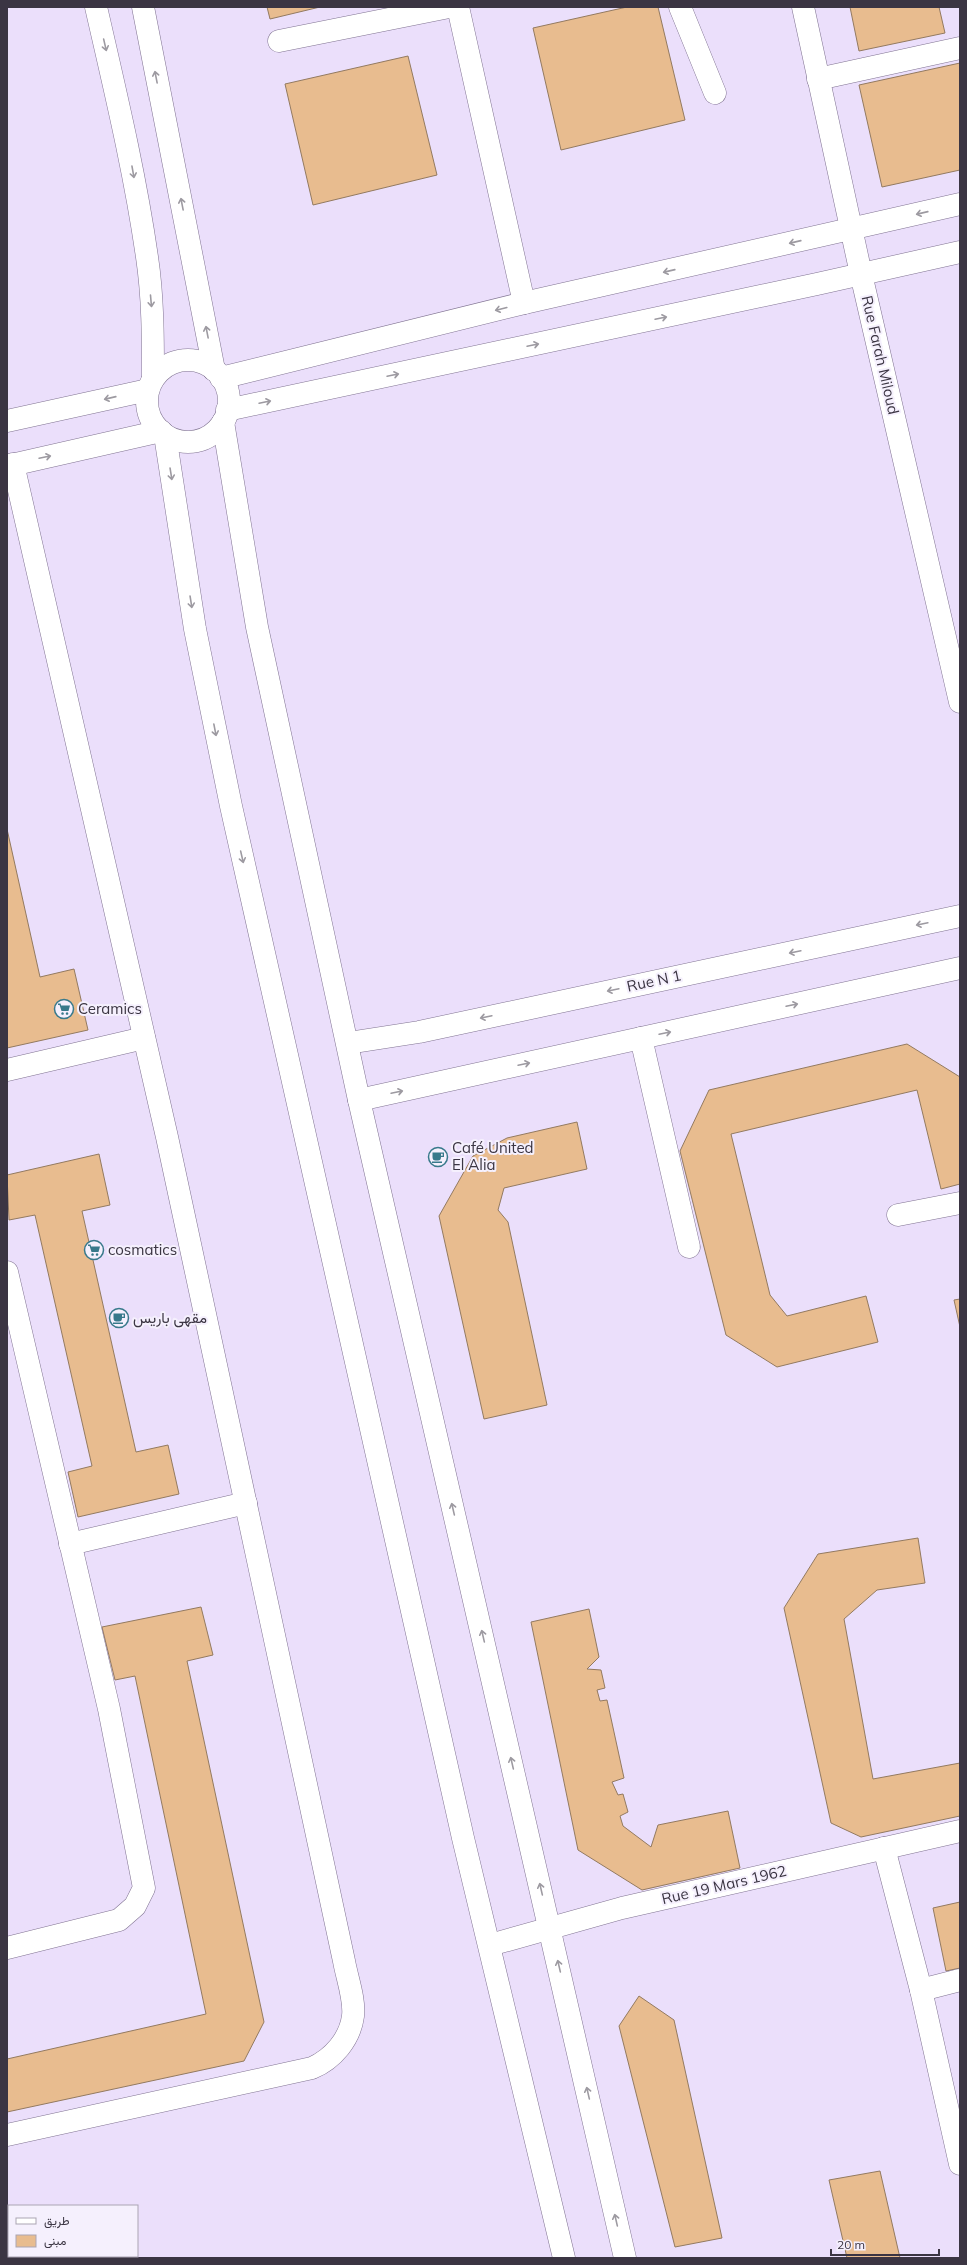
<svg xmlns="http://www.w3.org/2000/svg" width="967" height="2265" font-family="Mulish,Vazirmatn,sans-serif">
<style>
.building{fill:#e8bc8f;stroke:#937a60}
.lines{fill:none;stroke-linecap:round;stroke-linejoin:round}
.street-casing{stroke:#817492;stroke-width:23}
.secondary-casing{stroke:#817492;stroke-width:23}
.primary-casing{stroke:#817492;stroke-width:23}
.street{stroke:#fff;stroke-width:22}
.secondary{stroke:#fff;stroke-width:22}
.primary{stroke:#fff;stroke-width:22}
.oneway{stroke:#9d9aa1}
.labels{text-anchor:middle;stroke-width:4;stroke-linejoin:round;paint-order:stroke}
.street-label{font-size:15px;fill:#3b3543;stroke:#f5f0fd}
.poi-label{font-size:15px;fill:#3b3543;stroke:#f5f0fd;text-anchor:start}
</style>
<rect width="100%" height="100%" fill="#ebdffb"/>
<g class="building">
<polygon points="267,7 320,7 270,19"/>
<polygon points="627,7 658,7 685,120 561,150 533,28"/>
<polygon points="850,7 939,7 945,33 859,51"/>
<polygon points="408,56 437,175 313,205 285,84"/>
<polygon points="960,63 960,170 882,187 859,85"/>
<polygon points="7,829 40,977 74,969 88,1030 7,1048"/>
<polygon points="907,1044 960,1077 960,1184 941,1189 917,1090 731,1134 770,1295 787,1316 866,1296 878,1342 777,1367 726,1335 680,1151 709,1090"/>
<polygon points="577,1122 587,1169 504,1188 498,1210 508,1222 547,1405 484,1419 439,1216 473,1156 507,1138"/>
<polygon points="99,1154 110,1205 82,1211 136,1452 168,1445 179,1494 78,1517 68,1472 92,1466 35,1215 9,1220 7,1175"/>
<polygon points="960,1299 960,1327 954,1300"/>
<polygon points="918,1538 925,1583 877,1590 844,1619 873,1779 960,1763 960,1816 861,1837 831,1823 784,1608 818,1554"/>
<polygon points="201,1607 213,1655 187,1661 264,2022 244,2061 7,2112 7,2059 206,2014 135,1676 115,1680 102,1627"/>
<polygon points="589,1609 599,1657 587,1669 601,1670 605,1688 597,1690 600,1701 607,1700 624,1778 612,1782 618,1795 623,1794 628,1812 620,1816 623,1826 651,1847 658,1825 728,1811 740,1868 642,1890 578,1850 531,1622"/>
<polygon points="960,1902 960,1968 946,1971 933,1908"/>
<polygon points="639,1996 674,2020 722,2238 675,2247 619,2026"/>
<polygon points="880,2171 900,2258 847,2258 829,2180"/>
</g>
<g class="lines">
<defs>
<g id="street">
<polyline points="458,7 524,303"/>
<polyline points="680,7 715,93"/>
<polyline points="803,7 861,274 960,702"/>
<polyline points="279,41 449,7"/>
<polyline points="818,79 960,48"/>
<polyline points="641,1038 689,1247"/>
<polyline points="348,1043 419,1032 960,916"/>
<polyline points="7,1070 144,1038"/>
<polyline points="359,1100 960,968"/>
<polyline points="898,1215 960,1203"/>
<polyline points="7,1272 109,1709 144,1888 135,1906 119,1920 7,1948"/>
<polyline points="70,1544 246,1503"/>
<polyline points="884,1848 921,1990 960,2164"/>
<polyline points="490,1945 622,1908 960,1831"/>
<polyline points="921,1990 960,1980"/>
<path d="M7 2135 312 2068C333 2059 350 2039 353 2016 355 1999 347 1978 344 1961L167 1137 13 464"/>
</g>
<g id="secondary">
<polyline points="221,378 524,303 960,204"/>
<polyline points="227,410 817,284 960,252"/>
<polyline points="7,421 148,390"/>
<polyline points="7,466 161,431"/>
</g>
<g id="primary">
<path d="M96 7C115 90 135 173 147 257 153 297 153 338 153 379"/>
<polyline points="143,7 214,370"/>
<circle cx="188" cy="401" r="41"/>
<polyline points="223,422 257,627 359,1100 625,2258"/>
<polyline points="165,435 195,629 231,806 463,1838 564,2258"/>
</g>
</defs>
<use href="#street" class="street-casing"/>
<use href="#secondary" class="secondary-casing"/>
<use href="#primary" class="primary-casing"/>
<use href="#street" class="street"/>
<use href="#secondary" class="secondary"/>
<use href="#primary" class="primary"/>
</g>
<defs><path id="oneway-shaft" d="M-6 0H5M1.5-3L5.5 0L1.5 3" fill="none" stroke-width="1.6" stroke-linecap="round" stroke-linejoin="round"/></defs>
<g class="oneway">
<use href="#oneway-shaft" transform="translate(105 45) rotate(77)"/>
<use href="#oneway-shaft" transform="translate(156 77) rotate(-101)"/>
<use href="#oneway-shaft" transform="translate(133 172) rotate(80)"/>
<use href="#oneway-shaft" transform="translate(182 204) rotate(-101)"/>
<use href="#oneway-shaft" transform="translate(922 213) rotate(167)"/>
<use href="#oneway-shaft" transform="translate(795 242) rotate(167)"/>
<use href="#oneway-shaft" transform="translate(669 271) rotate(167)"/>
<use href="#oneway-shaft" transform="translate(151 301) rotate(85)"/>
<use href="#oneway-shaft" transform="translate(501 309) rotate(166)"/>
<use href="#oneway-shaft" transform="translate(661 318) rotate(-12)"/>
<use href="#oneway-shaft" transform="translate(207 332) rotate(-101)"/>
<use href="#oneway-shaft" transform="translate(533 345) rotate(-12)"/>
<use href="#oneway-shaft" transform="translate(393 375) rotate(-12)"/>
<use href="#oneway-shaft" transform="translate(110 398) rotate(167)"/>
<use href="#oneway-shaft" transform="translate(265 402) rotate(-12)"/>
<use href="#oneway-shaft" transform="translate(45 457) rotate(-12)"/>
<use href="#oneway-shaft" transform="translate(171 474) rotate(81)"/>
<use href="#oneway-shaft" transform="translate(191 602) rotate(81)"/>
<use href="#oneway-shaft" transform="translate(215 730) rotate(79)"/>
<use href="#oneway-shaft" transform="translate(242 857) rotate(77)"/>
<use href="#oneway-shaft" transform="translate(922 924) rotate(168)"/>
<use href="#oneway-shaft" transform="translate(795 952) rotate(168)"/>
<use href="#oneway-shaft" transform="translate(613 990) rotate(168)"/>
<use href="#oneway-shaft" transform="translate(792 1005) rotate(-12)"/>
<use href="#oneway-shaft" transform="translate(486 1017) rotate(168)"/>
<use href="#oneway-shaft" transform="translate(665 1033) rotate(-12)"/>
<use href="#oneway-shaft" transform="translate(524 1064) rotate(-12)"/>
<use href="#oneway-shaft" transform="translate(397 1092) rotate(-12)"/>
<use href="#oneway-shaft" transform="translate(453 1509) rotate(-103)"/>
<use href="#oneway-shaft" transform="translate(483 1636) rotate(-103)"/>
<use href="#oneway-shaft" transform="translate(512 1763) rotate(-103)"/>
<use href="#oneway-shaft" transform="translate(541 1889) rotate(-103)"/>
<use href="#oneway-shaft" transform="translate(559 1966) rotate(-103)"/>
<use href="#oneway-shaft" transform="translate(588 2093) rotate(-103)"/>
<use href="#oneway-shaft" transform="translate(616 2220) rotate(-103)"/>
</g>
<defs>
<symbol id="supermarket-ring" viewBox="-11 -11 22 22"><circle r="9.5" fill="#f5f0fd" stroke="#38798b" stroke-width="1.5"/><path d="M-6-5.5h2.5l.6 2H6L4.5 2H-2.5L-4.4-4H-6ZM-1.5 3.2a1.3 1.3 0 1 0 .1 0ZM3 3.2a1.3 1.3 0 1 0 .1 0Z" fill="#38798b"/></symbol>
<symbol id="cafe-ring" viewBox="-11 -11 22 22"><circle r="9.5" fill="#f5f0fd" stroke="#38798b" stroke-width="1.5"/><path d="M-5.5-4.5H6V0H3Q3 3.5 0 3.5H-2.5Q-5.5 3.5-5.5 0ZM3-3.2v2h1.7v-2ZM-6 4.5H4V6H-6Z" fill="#38798b"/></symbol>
</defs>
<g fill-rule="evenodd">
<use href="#supermarket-ring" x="53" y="998" width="22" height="22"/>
<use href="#cafe-ring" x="427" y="1146" width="22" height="22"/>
<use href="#supermarket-ring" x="83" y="1239" width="22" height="22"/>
<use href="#cafe-ring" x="108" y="1307" width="22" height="22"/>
</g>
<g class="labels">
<g class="street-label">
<text transform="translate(880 355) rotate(77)" y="5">Rue Farah Miloud</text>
<text transform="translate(654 981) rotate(-12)" y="5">Rue N 1</text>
<text transform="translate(724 1885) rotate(-13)" y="5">Rue 19 Mars 1962</text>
</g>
<g class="poi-label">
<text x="78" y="1014">Ceramics</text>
<text x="452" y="1153">Café United<tspan x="452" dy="17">El Alia</tspan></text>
<text x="108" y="1255">cosmatics</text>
<text x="133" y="1323">مقهى باريس</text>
</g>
</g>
<rect width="967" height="2265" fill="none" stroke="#3b3543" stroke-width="16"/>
<rect x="8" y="2205" width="130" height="52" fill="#f5f0fd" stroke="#aba5b3"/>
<rect x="16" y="2218" width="20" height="6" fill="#ffffff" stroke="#aba5b3"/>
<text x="44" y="2225" font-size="12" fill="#3b3543">طريق</text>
<rect x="16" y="2235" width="20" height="12" fill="#e8bc8f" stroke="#aba5b3"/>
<text x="44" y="2245" font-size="12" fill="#3b3543">مبنى</text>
<path d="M831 2249v6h108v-6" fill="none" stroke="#3b3543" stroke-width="2"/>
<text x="837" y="2249" font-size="12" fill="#3b3543" stroke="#f5f0fd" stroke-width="3" paint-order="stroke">20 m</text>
</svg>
